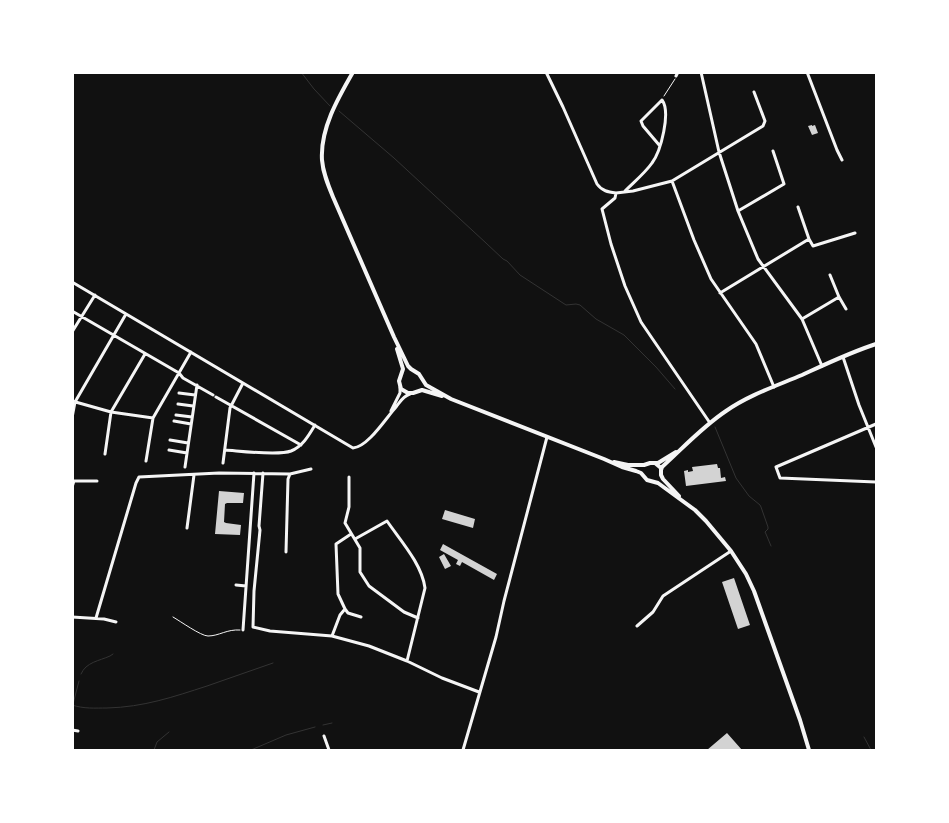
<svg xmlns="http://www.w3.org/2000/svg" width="949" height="823" viewBox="0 0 949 823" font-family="'Alegreya Sans',sans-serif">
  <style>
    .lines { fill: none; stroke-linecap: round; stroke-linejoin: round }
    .stream { stroke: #333; stroke-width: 1 }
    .building { fill: #d3d3d3 }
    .path { stroke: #f5f5f5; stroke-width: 1 }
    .minor { stroke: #f5f5f5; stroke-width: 3 }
    .tertiary { stroke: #f5f5f5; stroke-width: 4 }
  </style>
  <rect width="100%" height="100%" fill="#111"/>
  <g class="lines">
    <!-- stream -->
    <path class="stream" d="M301,72L314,89L330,106
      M339,111L394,158L486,243L503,259L507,261L520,275L566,305L576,304L580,305L596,319L624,335L656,367L675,389
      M715,427L736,478L749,496L760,505L761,507L768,527V529L765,532L766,534L771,546
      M81,674C86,662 99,661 110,656L113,654
      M73,704L79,681
      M72,705C84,709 95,708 107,708C144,707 173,697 207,686C229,678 251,671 273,663
      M323,725L332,723
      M864,737L871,750
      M154,750L157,742L169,732
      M251,750L286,735L315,727"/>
  </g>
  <!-- building -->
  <path class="building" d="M812,125V126L815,125L818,133L812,135L808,126Z
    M717,464L718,468H720L721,478L725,477L726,481L686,486L684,471L688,470V472L693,471L692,467Z
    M219,491L244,493L243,503H227L225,504L224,522L226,523L241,525L240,535L215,534Z
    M445,510L475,519L473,528L442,519Z
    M443,544L497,574L494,580L462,562L460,566L456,564L458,560L440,550Z
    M444,554L451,566L445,569L439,557Z
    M734,578L750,625L738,629L722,582Z
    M727,733L742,750H707Z"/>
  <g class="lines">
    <!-- path -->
    <path class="path" d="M664,96L675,79
      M173,617C180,621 201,636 208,636C219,636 227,629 240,630"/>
    <!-- minor -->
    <path class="minor" d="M546,72L563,107L597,184C602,191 608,192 616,193L615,198L602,209L611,244L625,286L641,322L710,423
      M701,72L719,152L738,211L758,259L802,319L822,366
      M807,72L837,150L842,160
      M676,76L678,72
      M672,181L694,240L711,279L756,344L774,387
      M625,191C634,182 645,173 652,163C661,151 671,112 662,100L641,121L643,126L660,146
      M616,193L633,191L672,181L763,126L765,121L754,92
      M738,211L784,184L773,151
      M809,239L813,246L855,233
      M830,275L839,297L846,309
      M72,282L353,448C368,447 386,418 396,407C400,402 403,396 410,394
      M720,293L809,239L798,207
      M72,311L179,373L183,378L213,395
      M802,319L839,297
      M72,332L95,295
      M843,357L859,405L876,447
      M179,393L195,395
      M216,397L301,445
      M72,401L111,412L153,418
      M178,404L193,406
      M391,411L400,393V387
      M176,415L192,417
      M72,418L75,402L126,314
      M174,421L191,424
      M876,424L776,467L780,478L876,482
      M170,440L188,443
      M169,450L187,453
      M225,450C240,451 278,456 291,451C303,446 309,435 315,425
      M105,454L111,412L145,354
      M146,461L153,418L191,352
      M223,463L230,408L243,383
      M185,467L197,385
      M263,473L259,526L260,530L254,591L253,627L270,631L332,636L369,646L407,661L442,678L479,692
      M349,477V507L345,523L360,548V572L369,586L404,612L418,618
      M72,487L74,481H97
      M187,528L194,475
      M355,539L387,521C400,540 422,564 425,588L407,661
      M286,552L288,479L290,474
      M236,585L246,586
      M345,609L348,613L361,617
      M72,617L104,619L116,622
      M96,618L136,483L139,477L219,473L290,474L311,469
      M637,626L653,612L663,596L731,551
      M243,630L254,473
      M332,636L340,615L345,609L338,594L336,544L351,534
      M72,730L78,731
      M324,736L329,750
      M463,750L496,637L504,601L547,437"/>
    <!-- tertiary -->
    <path class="tertiary" d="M353,72C338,98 320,129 322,160C323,173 328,185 333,197L394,337L408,366L411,369L419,374L426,385L451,399L604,459L622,467L636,471L641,473L647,480L658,483L695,510L706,521L731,551L746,574L754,591L800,720L809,750
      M397,349L403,369L399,381L401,389L408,393H413L422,390L442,396
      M614,462L628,465H644L650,463H658L676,452
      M655,463L661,468V475L663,479L679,496
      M661,470L662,467C683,448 702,427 726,411C749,395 776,386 802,375C826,364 851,352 876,344"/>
  </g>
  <!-- border -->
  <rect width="949" height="823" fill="none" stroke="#ffffff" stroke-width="148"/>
</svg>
